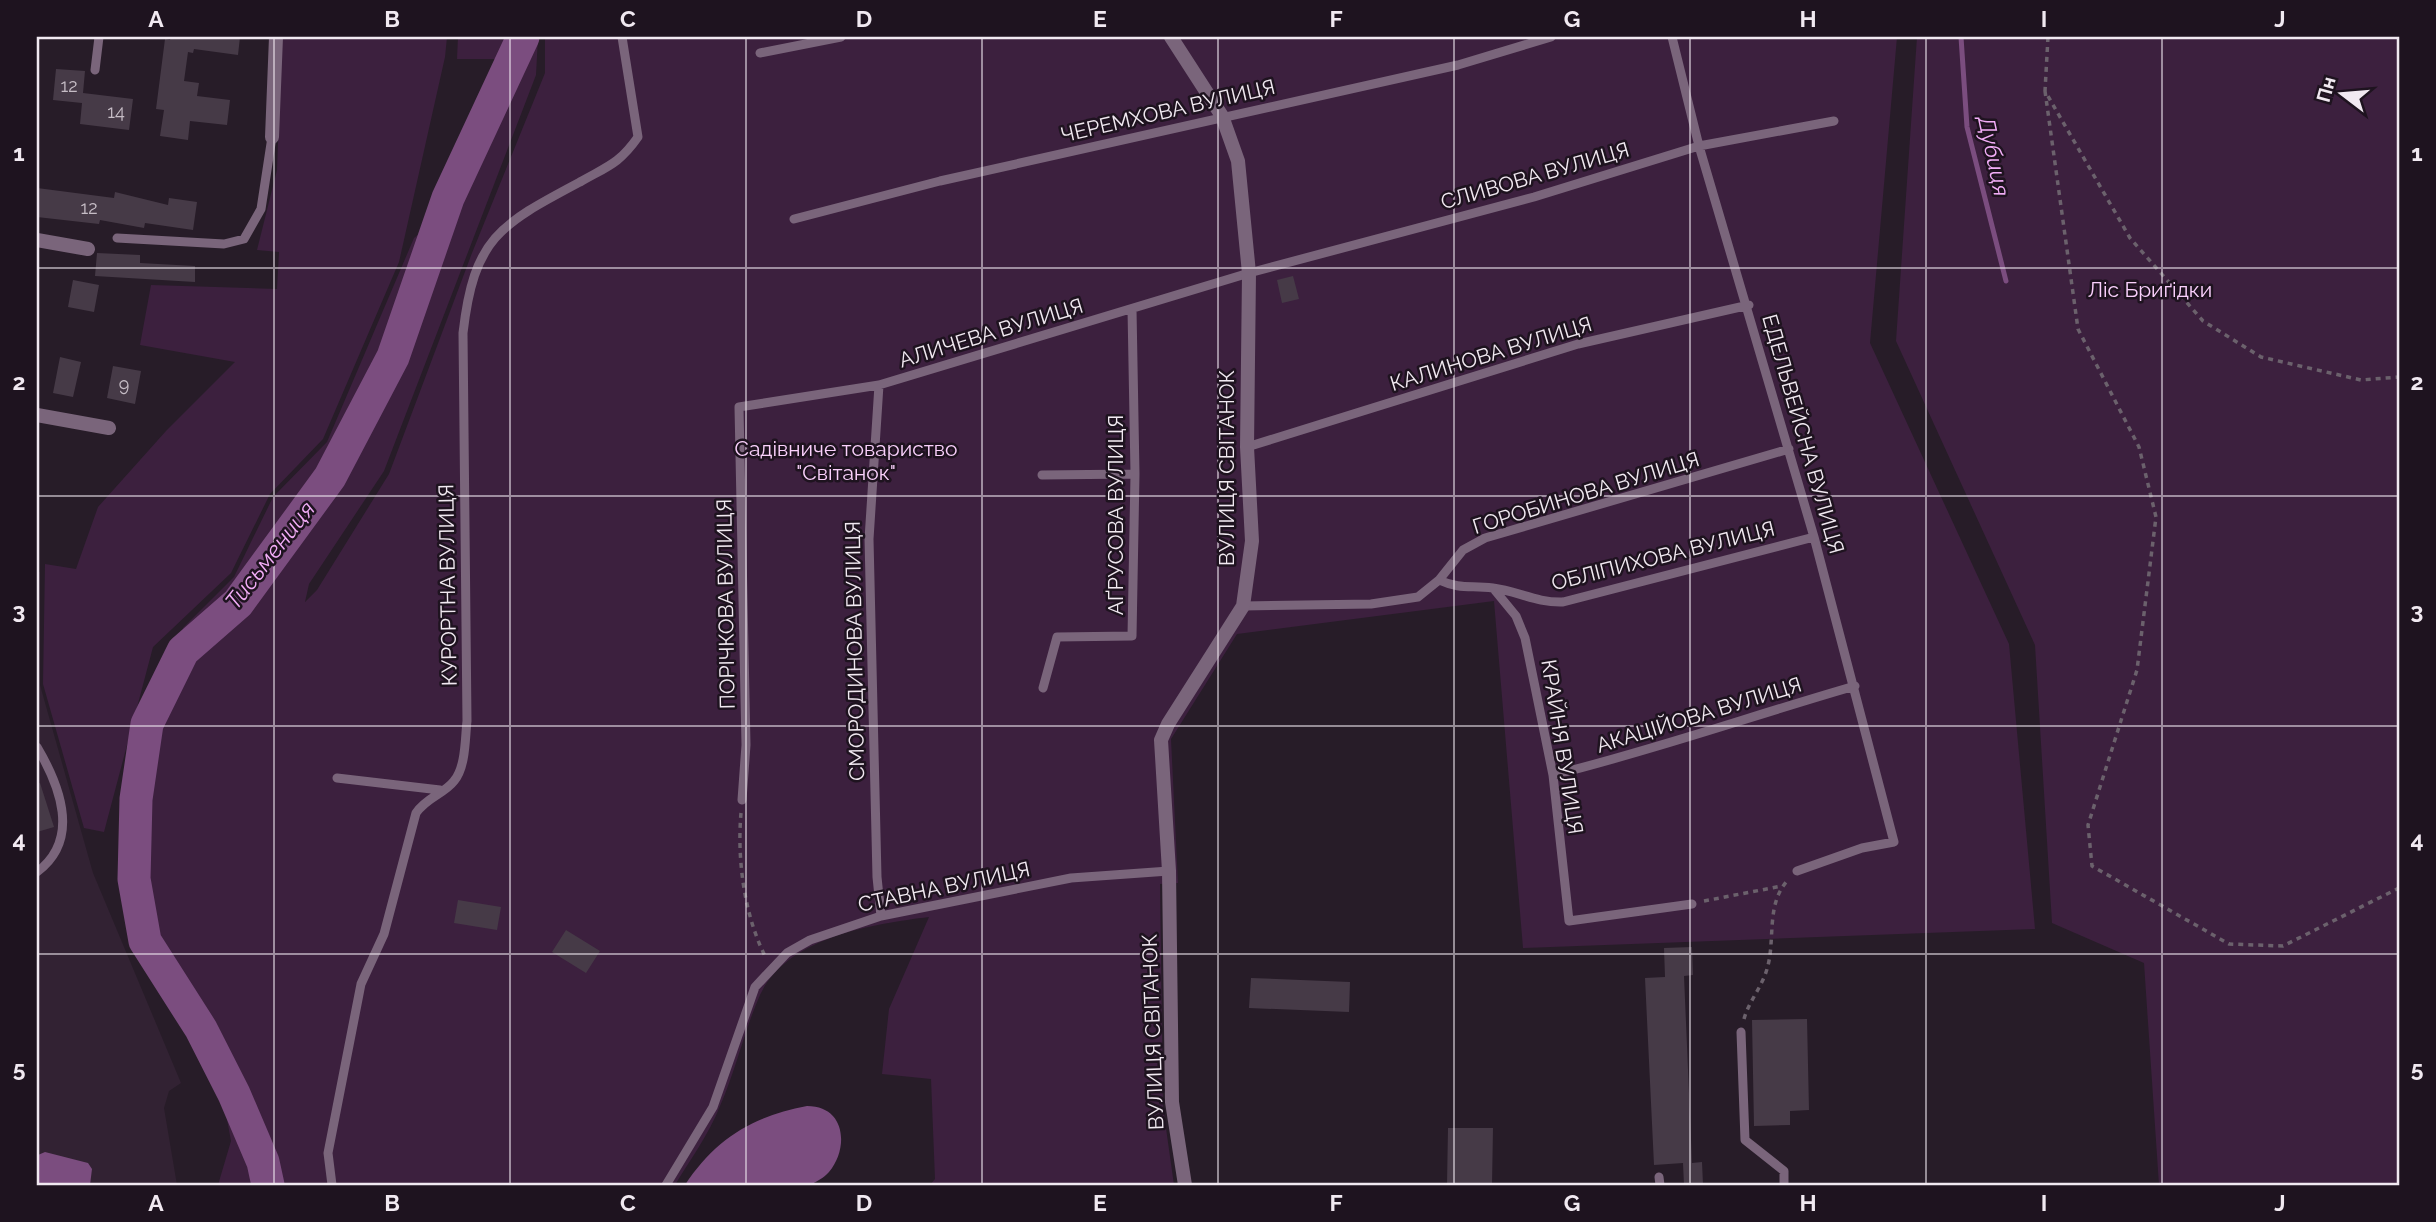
<svg xmlns="http://www.w3.org/2000/svg" width="2436" height="1222" viewBox="0 0 2436 1222" font-family="Raleway,sans-serif">
  <style>
    .built { fill: #322233 }
    .green { fill: #3c203e }
    .water { fill: #7b4d7f }
    .lines { fill: none; stroke-linecap: round; stroke-linejoin: round }
    .stream { stroke: #7b4d7f; stroke-width: 5 }
    .river { stroke: #7b4d7f; stroke-width: 33 }
    .building { fill: #463a47 }
    .path { stroke: #6b616c; stroke-width: 3.5; stroke-dasharray: 5 5; stroke-linecap: butt }
    .lane { stroke: #7a657b; stroke-width: 9 }
    .street { stroke: #7a657b; stroke-width: 14 }
    .grid { fill: none; stroke: #f1e9f1; stroke-width: 2; stroke-opacity: 0.55 }
    .labels { text-anchor: middle; stroke-width: 5; stroke-linejoin: round; paint-order: stroke }
    .number-label { font-size: 18px; fill: #c6bdc6 }
    .street-label { font-size: 21px; fill: #f1e9f1; stroke: #1e131f }
    .park-label { font-size: 21px; fill: #fad0fc; stroke: #1e131f }
    .water-label { font-size: 23px; font-style: italic; fill: #f2adf7; stroke: #1e131f }
    .neatline { fill: none; stroke: #f1e9f1; stroke-width: 2.5 }
    .grid-label { font-size: 23px; text-anchor: middle; font-weight: bold; fill: #f1e9f1 }
  </style>
  <rect width="100%" height="100%" fill="#271c28"/>
  <!-- built -->
  <path class="built" d="M37,571L40,572V685L93,873L181,1083L169,1091L164,1108L177,1185H37Z"/>
  <!-- green -->
  <path class="green" d="M282,37H447L445,57L399,262L323,439L270,494L231,573L153,647L104,832L84,828L43,684L45,564L76,569L98,507L166,431L235,362L140,345L151,285L277,289L279,252L257,250L277,170Z
    M458,37H505L503,59H457Z
    M528,37H538L536,75L384,471L309,584L305,602L317,590L389,474L472,253L545,73V37H1897L1870,343L2009,644L2035,929L1523,948L1494,601L1237,634L1171,739L1178,883L1160,884L1163,1107L1174,1185H930L935,1179L931,1079L882,1074L889,1009L929,917C873,924 787,937 760,995C744,1031 736,1070 720,1106C709,1134 690,1160 675,1185H218L231,1141L210,1027L155,937L140,877L143,799L157,727L183,628L234,577L273,497L327,442L414,238L454,206Z
    M1917,37H2399V1185H2159L2144,963L2052,923L2035,645L1896,341Z"/>
  <!-- water -->
  <path class="water" d="M807,1106C846,1106 849,1148 829,1172C824,1178 817,1181 810,1185H685C715,1139 753,1116 807,1106Z
    M45,1152L88,1163L92,1169L90,1185H37L38,1155Z"/>
  <g class="lines">
    <!-- stream -->
    <path class="stream" d="M1961,37L1967,127L2006,281"/>
    <!-- river -->
    <path class="river" d="M268,1185L263,1162L234,1094L201,1029L145,941L134,879L136,799L147,724L183,651L238,603L330,477L393,357L448,198L523,37"/>
  </g>
  <!-- building -->
  <path class="building" d="M171,37H240L238,55L194,49L193,53L188,52L184,81L199,83L197,96L230,100L227,125L190,121L188,140L160,136L164,110L156,109L165,39L170,40Z
    M56,69L85,71L83,93L133,99L129,130L80,124L82,103L53,100Z
    M37,188L114,198L115,192L168,205L169,198L197,202L193,230L145,223L144,228L100,220L99,224L37,217Z
    M97,253L140,255V263L195,266V282L95,276Z
    M1293,276L1299,299L1282,303L1277,280Z
    M73,280L99,285L94,312L68,307Z
    M60,357L81,362L73,397L53,393Z
    M113,366L141,371L135,404L107,398Z
    M40,783L54,827L37,832V784Z
    M458,900L501,907L497,930L454,923Z
    M566,930L600,951L586,973L552,952Z
    M1692,947L1693,975L1684,976L1692,1163L1702,1162L1703,1185H1684L1683,1163L1654,1165L1645,978L1665,977L1664,948Z
    M1251,978L1350,982L1349,1012L1249,1008Z
    M1807,1019L1809,1110L1790,1111V1125L1754,1126L1752,1020Z
    M1448,1128H1493L1492,1185H1447Z"/>
  <g class="lines">
    <!-- path -->
    <path class="path" d="M2048,37L2045,91L2130,238L2203,321L2261,357L2361,380L2399,377
      M2045,91L2078,329L2139,447L2156,517L2137,670L2088,825L2092,866L2229,944L2283,946L2399,888
      M741,813C737,859 744,914 765,956
      M1704,901L1782,886
      M1744,1019C1749,1001 1762,987 1767,969C1776,940 1765,903 1789,879"/>
    <!-- lane -->
    <path class="lane" d="M1672,37L1699,146L1814,537L1894,842L1862,848L1797,871
      M760,53L841,37
      M95,70L99,37
      M794,219L940,181L1458,65L1551,37
      M117,238L224,244L244,239L261,209L272,137
      M879,385L869,539L877,877L881,916
      M1247,447L1578,344L1749,305
      M1042,475L1135,474
      M1439,580C1461,590 1470,585 1493,588C1517,591 1537,603 1563,602L1814,537
      M1493,588L1516,616L1525,638L1553,775L1569,921L1692,904
      M1243,606L1371,604L1418,597L1439,580L1463,550L1485,538L1789,449
      M1043,688L1057,637L1132,636L1135,474L1132,309
      M37,747C60,786 81,839 37,872
      M1553,775C1655,750 1754,715 1855,686
      M337,778L440,790
      M742,800L746,745L739,407L879,385L1249,273L1534,197L1699,146L1834,121
      M1741,1032L1745,1140L1784,1171V1185
      M1659,1177L1660,1185
      M332,1185L328,1153L361,984L384,934L416,813C427,797 444,794 454,781C466,767 465,738 467,721L463,333C474,238 499,225 580,182C608,166 619,164 638,137L622,37
      M666,1185L713,1107L755,987L787,953L810,940L881,916L1071,878L1169,871"/>
    <!-- street -->
    <path class="street" d="M1171,37L1222,116L1238,161L1249,273L1247,447L1252,541L1243,606L1168,724L1161,740L1169,871L1172,1102L1185,1185
      M272,137L276,37
      M37,240L88,249
      M37,415L109,428"/>
  </g>
  <!-- grid -->
  <path class="grid" d="M274,37V1185M510,37V1185M746,37V1185M982,37V1185M1218,37V1185M1454,37V1185M1690,37V1185M1926,37V1185M2162,37V1185M37,268H2399M37,496H2399M37,726H2399M37,954H2399"/>
  <g class="labels">
    <!-- number labels -->
    <g class="number-label">
      <text x="69" y="92">12</text>
      <text x="116" y="118">14</text>
      <text x="89" y="214">12</text>
      <text x="124" y="391">9</text>
    </g>
    <!-- street labels -->
    <g class="street-label">
      <text transform="translate(1168 111) rotate(-13)" y="7">ЧЕРЕМХОВА ВУЛИЦЯ</text>
      <text transform="translate(1535 176) rotate(-16)" y="7">СЛИВОВА ВУЛИЦЯ</text>
      <text transform="translate(991 333) rotate(-17)" y="7">АЛИЧЕВА ВУЛИЦЯ</text>
      <text transform="translate(1491 354) rotate(-17)" y="7">КАЛИНОВА ВУЛИЦЯ</text>
      <text transform="translate(1803 434) rotate(74)" y="7">ЕДЕЛЬВЕЙСНА ВУЛИЦЯ</text>
      <text transform="translate(1227 468) rotate(-90)" y="7">ВУЛИЦЯ СВІТАНОК</text>
      <text transform="translate(1586 493) rotate(-17)" y="7">ГОРОБИНОВА ВУЛИЦЯ</text>
      <text transform="translate(1116 515) rotate(-90)" y="7">АҐРУСОВА ВУЛИЦЯ</text>
      <text transform="translate(1663 556) rotate(-14)" y="7">ОБЛІПИХОВА ВУЛИЦЯ</text>
      <text transform="translate(448 585) rotate(-91)" y="7">КУРОРТНА ВУЛИЦЯ</text>
      <text transform="translate(726 604) rotate(-91)" y="7">ПОРІЧКОВА ВУЛИЦЯ</text>
      <text transform="translate(855 651) rotate(-91)" y="7">СМОРОДИНОВА ВУЛИЦЯ</text>
      <text transform="translate(1699 715) rotate(-17)" y="7">АКАЦІЙОВА ВУЛИЦЯ</text>
      <text transform="translate(1562 747) rotate(81)" y="7">КРАЙНЯ ВУЛИЦЯ</text>
      <text transform="translate(944 887) rotate(-12)" y="7">СТАВНА ВУЛИЦЯ</text>
      <text transform="translate(1153 1032) rotate(-92)" y="7">ВУЛИЦЯ СВІТАНОК</text>
    </g>
    <!-- park labels -->
    <g class="park-label">
      <text x="2150" y="297">Ліс Бриґідки</text>
      <text x="846" y="456">Садівниче товариство<tspan x="846" dy="24">"Світанок"</tspan></text>
    </g>
    <!-- water labels -->
    <g class="water-label">
      <text transform="translate(1994 156) rotate(78)" y="8">Дубиця</text>
      <text transform="translate(270 555) rotate(-52)" y="8">Тисьмениця</text>
    </g>
  </g>
  <!-- border -->
  <rect width="2436" height="1222" fill="none" stroke="#1e131f" stroke-width="77"/>
  <!-- north arrow -->
  <g transform="translate(2342 94) rotate(286)" stroke="#1e131f" stroke-width="5" paint-order="stroke">
  <path d="M0-5L12 26L0 18L-12 26Z" fill="#f1e9f1"/>
  <text y="-10" font-size="19" font-weight="bold" text-anchor="middle" fill="#f1e9f1">Пн</text>
  </g>
  <rect x="38" y="38" width="2360" height="1146" class="neatline"/>
  <g class="grid-label">
    <text x="156" y="27">A</text>
    <text x="392" y="27">B</text>
    <text x="628" y="27">C</text>
    <text x="864" y="27">D</text>
    <text x="1100" y="27">E</text>
    <text x="1336" y="27">F</text>
    <text x="1572" y="27">G</text>
    <text x="1808" y="27">H</text>
    <text x="2044" y="27">I</text>
    <text x="2280" y="27">J</text>
    <text x="19" y="161">1</text>
    <text x="2417" y="161">1</text>
    <text x="19" y="390">2</text>
    <text x="2417" y="390">2</text>
    <text x="19" y="619">3</text>
    <text x="2417" y="619">3</text>
    <text x="19" y="848">4</text>
    <text x="2417" y="848">4</text>
    <text x="19" y="1077">5</text>
    <text x="2417" y="1077">5</text>
    <text x="156" y="1211">A</text>
    <text x="392" y="1211">B</text>
    <text x="628" y="1211">C</text>
    <text x="864" y="1211">D</text>
    <text x="1100" y="1211">E</text>
    <text x="1336" y="1211">F</text>
    <text x="1572" y="1211">G</text>
    <text x="1808" y="1211">H</text>
    <text x="2044" y="1211">I</text>
    <text x="2280" y="1211">J</text>
  </g>
</svg>
